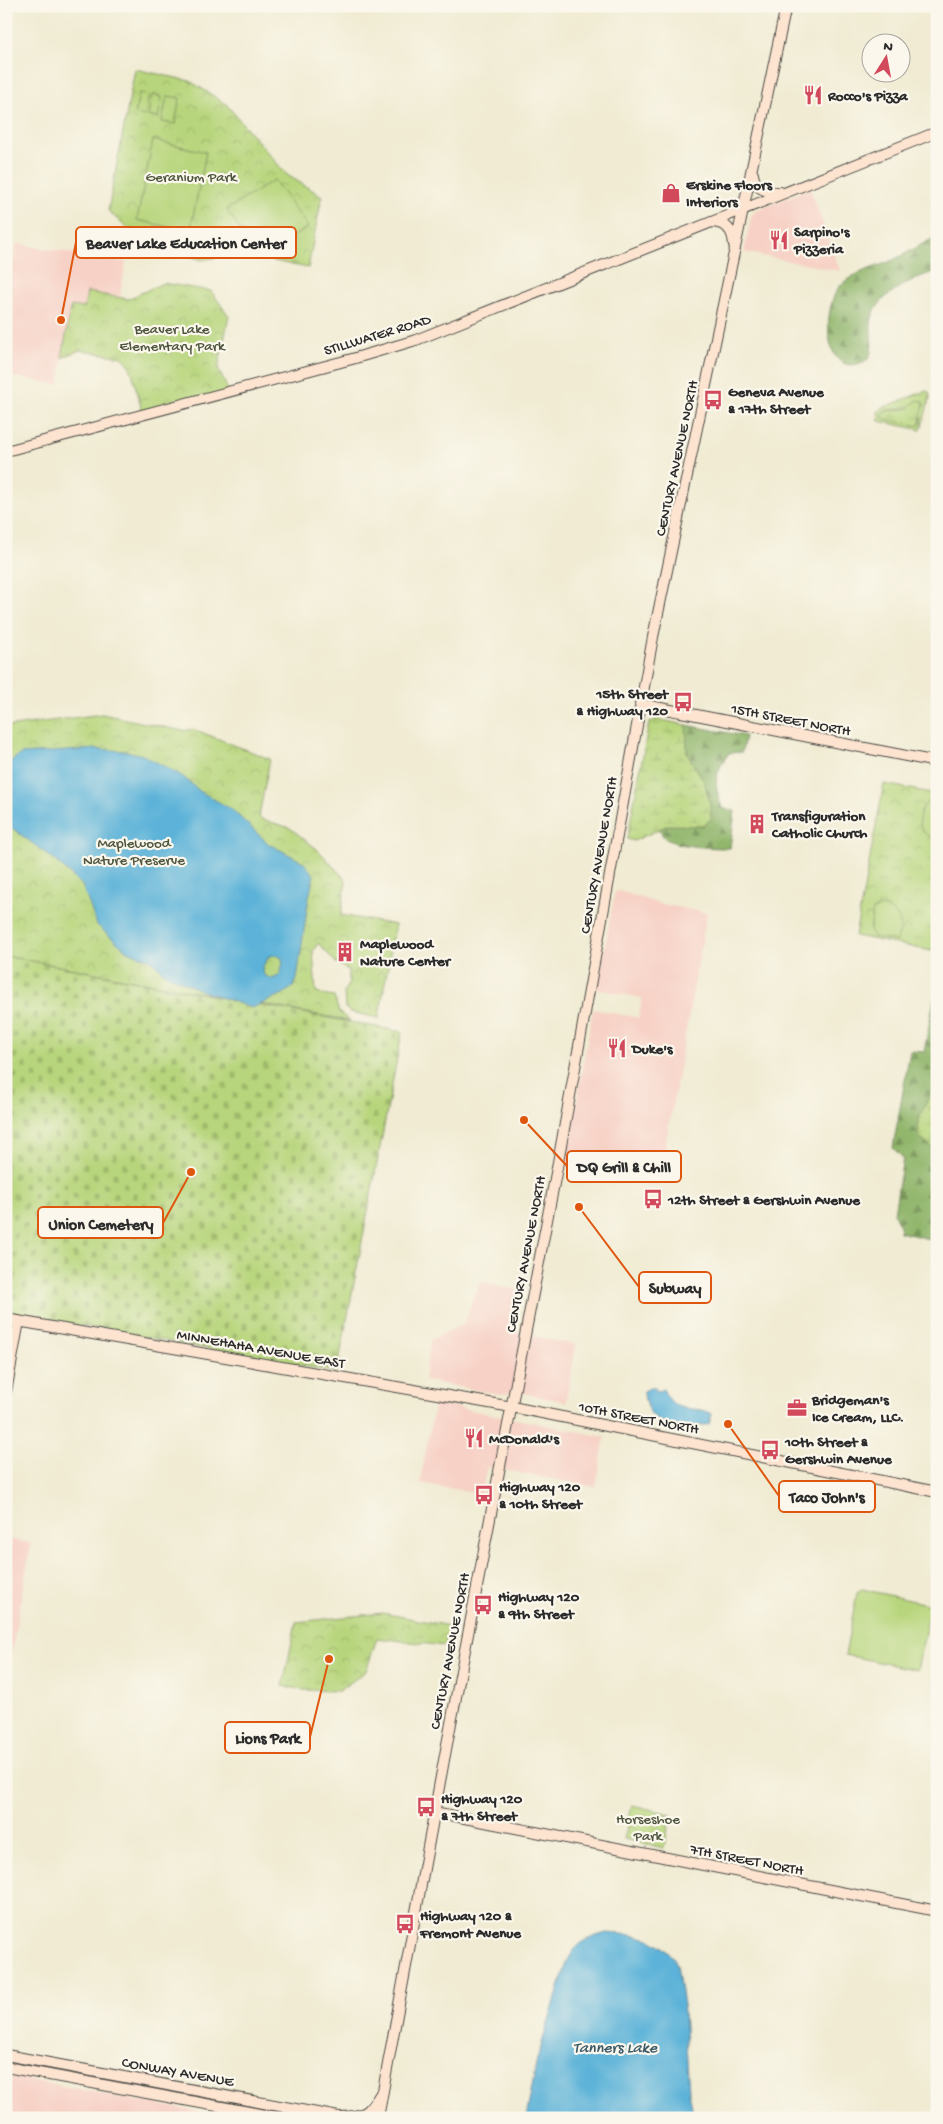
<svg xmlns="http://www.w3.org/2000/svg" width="943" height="2124" viewBox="0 0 943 2124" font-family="'Gochi Hand',sans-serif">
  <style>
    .built { fill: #f7d1c6 }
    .grass { fill: url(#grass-tufts); stroke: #718054; fill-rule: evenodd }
    .forest { fill: url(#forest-firs); stroke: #5e704c }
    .wetland { fill: url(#wetland-marsh); stroke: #718054 }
    .cemetery { fill: url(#cemetery-stones); stroke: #718054 }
    .park { fill: url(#park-crowns); stroke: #718054 }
    .pitch { fill: #b7d57c; stroke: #718054 }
    .water { fill: #5cb2d8; stroke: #446e82; fill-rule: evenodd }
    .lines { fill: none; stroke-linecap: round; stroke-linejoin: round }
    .secondary-casing { stroke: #494844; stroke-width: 12 }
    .secondary { stroke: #fde4d0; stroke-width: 10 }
    .labels { text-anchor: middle; stroke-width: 4.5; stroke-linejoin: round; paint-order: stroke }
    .poi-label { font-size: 15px; font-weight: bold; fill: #2b2b2b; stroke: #fbf7ec; text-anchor: start }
    .park-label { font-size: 15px; fill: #4e563f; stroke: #fbf7ec }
    .street-label { font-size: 15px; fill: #2b2b2b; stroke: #fbf7ec }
    .water-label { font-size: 16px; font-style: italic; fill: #3c5a68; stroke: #fbf7ec }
    .leader { fill: none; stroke: #df570e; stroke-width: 2 }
    .callout-dot { fill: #df570e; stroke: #fbf7ec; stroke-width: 2 }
    .callout { fill: #fbf7ec; stroke: #df570e; stroke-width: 2 }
    .callout-label { font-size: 16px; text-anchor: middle; font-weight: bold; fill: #2b2b2b }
  </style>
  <defs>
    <pattern id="grass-tufts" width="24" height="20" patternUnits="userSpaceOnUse" patternTransform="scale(1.25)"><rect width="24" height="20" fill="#b7d57c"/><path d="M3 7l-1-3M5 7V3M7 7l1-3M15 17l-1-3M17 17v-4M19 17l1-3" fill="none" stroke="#9eb76b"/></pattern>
    <pattern id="forest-firs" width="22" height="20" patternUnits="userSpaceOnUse" patternTransform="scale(1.25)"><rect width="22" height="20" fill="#91b66c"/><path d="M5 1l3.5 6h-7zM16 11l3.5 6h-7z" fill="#779459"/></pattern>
    <pattern id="wetland-marsh" width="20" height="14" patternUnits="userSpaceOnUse" patternTransform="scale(1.25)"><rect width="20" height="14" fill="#b7d57c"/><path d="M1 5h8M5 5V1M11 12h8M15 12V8" fill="none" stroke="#9eb76b"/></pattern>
    <pattern id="cemetery-stones" width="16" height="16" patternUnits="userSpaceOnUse" patternTransform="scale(1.25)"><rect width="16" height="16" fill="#b7d57c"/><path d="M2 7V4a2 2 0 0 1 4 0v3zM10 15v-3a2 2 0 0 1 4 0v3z" fill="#9eb76b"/></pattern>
    <pattern id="park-crowns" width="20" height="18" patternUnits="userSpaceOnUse" patternTransform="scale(1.25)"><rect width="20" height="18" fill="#b7d57c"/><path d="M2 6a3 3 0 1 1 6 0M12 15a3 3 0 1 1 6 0" fill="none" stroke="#9eb76b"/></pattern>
  </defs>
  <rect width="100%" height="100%" fill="#fbf7ec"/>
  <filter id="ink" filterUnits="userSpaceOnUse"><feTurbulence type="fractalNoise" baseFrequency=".02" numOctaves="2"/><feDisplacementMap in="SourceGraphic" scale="10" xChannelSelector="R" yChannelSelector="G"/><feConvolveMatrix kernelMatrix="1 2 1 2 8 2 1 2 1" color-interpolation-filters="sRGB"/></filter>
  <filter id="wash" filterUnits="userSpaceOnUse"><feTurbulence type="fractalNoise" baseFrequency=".0096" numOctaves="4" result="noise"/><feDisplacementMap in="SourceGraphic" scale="20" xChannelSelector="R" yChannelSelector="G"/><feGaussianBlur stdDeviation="1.12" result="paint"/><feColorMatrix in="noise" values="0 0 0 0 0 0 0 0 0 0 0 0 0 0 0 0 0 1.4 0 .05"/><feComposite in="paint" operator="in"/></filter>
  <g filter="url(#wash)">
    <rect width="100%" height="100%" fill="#f0ebd2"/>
    <!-- built -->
    <path class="built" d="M810,188L840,271L744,252L751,217L755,211Z
      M17,244L126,262L110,350L80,346L64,352L59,385L6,375V293Z
      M619,891L657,903L707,913L658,1186L565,1167L593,1009L639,1018L642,998L597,989L615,892Z
      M480,1282L518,1290L510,1331L576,1345L566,1402L523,1393L495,1394L424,1380L431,1340L464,1324Z
      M435,1403L605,1437L596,1487L487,1467L481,1494L420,1483Z
      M6,1539L31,1543L6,1684Z
      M6,2075L15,2077L230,2118H6Z"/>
    <!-- grass -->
    <path class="grass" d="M925,391L929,392L930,397L921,430L879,421L878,412L882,408ZM924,405L921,413V423L918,426L883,417L884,411Z"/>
    <!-- forest -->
    <path class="forest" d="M937,236V271C913,278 872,296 871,325C870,336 875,349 868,359C823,387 820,307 841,285C855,271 876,268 893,260C908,253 922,244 937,236Z
      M686,725L745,736L742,752L729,753C713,775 714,783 722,808L735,811L730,848C713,848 686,847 670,841C664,839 662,835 660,829L668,825L703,826L704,781L687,754Z
      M937,984V1080L918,1120L919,1137L933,1148C931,1180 937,1211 937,1243L922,1237L899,1232L900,1226L894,1214L903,1158L893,1148L910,1051L924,1052Z"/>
    <!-- wetland -->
    <path class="wetland" d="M918,400L923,401L924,404L919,426L885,419L882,417L885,411L906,409Z
      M656,719L686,725L687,754L704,781L710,804L711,819L703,826L668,825L634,841L627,839L649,723Z
      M937,1080V1212L931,1175L933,1148L919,1137L918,1120Z"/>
    <!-- cemetery -->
    <path class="cemetery" d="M6,956L402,1032L337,1372L6,1312Z"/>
    <!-- park -->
    <path class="park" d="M135,69L190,81L226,104L287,175L322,196L308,268L239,254L201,260L138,238L108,211Z
      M163,283L211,291L229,316L218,369L229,392L143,415L132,372L128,363L122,357L80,350L62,358L71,306L84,308L87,292L128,299Z
      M102,714L183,731L193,729L270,759L259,816L261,819L290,828L317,849L346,880L341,915L395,925L379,1018L350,1012L345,1008L344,991L349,983L348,970L336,963L318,943L313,951L316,993L334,997L339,1012L350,1021L6,956V727Z
      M884,784L937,794V952L855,936Z
      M383,1613L449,1626L445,1646L377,1638L366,1671L339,1691L303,1690L283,1686L296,1622Z
      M632,1805L671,1814L664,1848L624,1839Z"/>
    <!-- pitch -->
    <path class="pitch" d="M139,93L149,95L145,116L135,114Z
      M152,95L162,97L158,118L148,116Z
      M167,96L180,98L175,124L162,122Z
      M153,140L206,152L190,232L137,220Z
      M274,180L308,227L288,240L263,245L241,231L227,210Z
      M931,799L937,800V839C914,834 915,810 931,799Z
      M881,907C900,910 905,925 896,941L873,937L870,930L873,910Z
      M862,1589L931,1605L917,1670L845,1655L857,1593Z"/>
    <!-- water -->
    <path class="water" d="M96,749L126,751L143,755L182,776L201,792L231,809L269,844L303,862L314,875L308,902L297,979L293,987L283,994L252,1008L200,990L164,973L152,960L127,951L97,925L82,885L52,858L8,825L6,819V776L8,763L21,754ZM275,955L281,957L283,962L280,975L272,979L264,975L262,968L269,956Z
      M652,1387L658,1391L663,1389C677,1418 691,1403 712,1414L709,1424C690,1429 656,1428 647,1407C645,1402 644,1396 644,1391Z
      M607,1933L632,1935L650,1939L662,1946L674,1958L677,1965L684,2012L689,2092L694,2118H526L537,2059L567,1962C576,1943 587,1938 607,1933Z"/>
  </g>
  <g filter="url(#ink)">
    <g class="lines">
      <defs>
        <path id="secondary" d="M753,174C755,190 766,192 780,192
          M711,222C727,223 733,230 734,245
          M6,451L352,359L416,340L937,132
          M640,704L937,762
          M6,1319L512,1407L937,1492
          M6,1392L19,1321
          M434,1812L937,1911
          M6,2055L344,2118
          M6,2067L282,2118
          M342,2117C365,2116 369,2113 381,2093
          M378,2118L444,1760L556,1173L653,637L786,6"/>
      </defs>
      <!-- secondary casing -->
      <use href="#secondary" class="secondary-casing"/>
      <!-- secondary -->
      <use href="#secondary" class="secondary"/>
    </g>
  </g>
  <!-- icons -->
  <defs>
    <symbol id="restaurant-bare" viewBox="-9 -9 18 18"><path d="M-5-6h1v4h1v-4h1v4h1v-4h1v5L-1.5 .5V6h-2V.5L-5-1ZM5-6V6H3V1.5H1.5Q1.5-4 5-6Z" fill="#d1495b" stroke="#fbf7ec" stroke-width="2.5" paint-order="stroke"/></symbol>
    <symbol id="shop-bare" viewBox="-9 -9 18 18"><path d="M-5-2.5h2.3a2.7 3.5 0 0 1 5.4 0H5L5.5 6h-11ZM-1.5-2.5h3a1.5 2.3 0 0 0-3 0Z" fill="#d1495b" stroke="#fbf7ec" stroke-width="2.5" paint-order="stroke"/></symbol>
    <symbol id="bus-bare" viewBox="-9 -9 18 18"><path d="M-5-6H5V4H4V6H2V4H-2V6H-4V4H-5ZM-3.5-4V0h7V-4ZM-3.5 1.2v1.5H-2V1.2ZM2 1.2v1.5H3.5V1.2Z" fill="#d1495b" stroke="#fbf7ec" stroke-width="2.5" paint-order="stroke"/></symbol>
    <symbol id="building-bare" viewBox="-9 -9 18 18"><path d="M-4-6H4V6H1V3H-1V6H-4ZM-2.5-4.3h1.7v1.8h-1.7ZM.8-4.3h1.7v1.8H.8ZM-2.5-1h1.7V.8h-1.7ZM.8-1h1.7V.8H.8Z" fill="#d1495b" stroke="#fbf7ec" stroke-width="2.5" paint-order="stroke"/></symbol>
    <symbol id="office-bare" viewBox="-9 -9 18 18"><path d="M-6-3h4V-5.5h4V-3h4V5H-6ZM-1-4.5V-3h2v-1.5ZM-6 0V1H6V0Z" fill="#d1495b" stroke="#fbf7ec" stroke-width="2.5" paint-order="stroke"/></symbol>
  </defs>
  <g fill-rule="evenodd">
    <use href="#restaurant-bare" x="799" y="81" width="28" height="28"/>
    <use href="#shop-bare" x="657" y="179" width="28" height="28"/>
    <use href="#restaurant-bare" x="765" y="226" width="28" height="28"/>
    <use href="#bus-bare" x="699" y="386" width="28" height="28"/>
    <use href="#bus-bare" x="669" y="688" width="28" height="28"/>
    <use href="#building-bare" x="743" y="810" width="28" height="28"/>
    <use href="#building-bare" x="331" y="938" width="28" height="28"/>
    <use href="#restaurant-bare" x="603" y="1034" width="28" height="28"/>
    <use href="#bus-bare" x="639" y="1185" width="28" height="28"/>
    <use href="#office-bare" x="783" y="1394" width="28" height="28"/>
    <use href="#restaurant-bare" x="460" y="1424" width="28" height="28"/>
    <use href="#bus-bare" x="756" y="1436" width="28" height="28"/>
    <use href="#bus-bare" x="470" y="1481" width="28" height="28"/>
    <use href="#bus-bare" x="469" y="1591" width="28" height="28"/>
    <use href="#bus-bare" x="412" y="1793" width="28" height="28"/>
    <use href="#bus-bare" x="391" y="1910" width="28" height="28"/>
  </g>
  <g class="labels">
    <!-- poi labels -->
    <g class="poi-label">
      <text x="828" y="100">Rocco's Pizza</text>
      <text x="686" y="189">Erskine Floors<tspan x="686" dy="17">Interiors</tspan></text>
      <text x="794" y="236">Sarpino's<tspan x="794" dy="17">Pizzeria</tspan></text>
      <text x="728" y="396">Geneva Avenue<tspan x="728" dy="17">&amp; 17th Street</tspan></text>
      <text x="668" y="698" text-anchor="end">15th Street<tspan x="668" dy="17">&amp; Highway 120</tspan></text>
      <text x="772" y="820">Transfiguration<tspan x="772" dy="17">Catholic Church</tspan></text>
      <text x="360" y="948">Maplewood<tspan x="360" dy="17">Nature Center</tspan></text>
      <text x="632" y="1053">Duke's</text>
      <text x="668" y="1204">12th Street &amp; Gershwin Avenue</text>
      <text x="812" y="1404">Bridgeman's<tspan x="812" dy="17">Ice Cream, LLC.</tspan></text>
      <text x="489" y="1443">McDonald's</text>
      <text x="785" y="1446">10th Street &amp;<tspan x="785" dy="17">Gershwin Avenue</tspan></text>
      <text x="499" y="1491">Highway 120<tspan x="499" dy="17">&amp; 10th Street</tspan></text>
      <text x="498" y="1601">Highway 120<tspan x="498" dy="17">&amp; 9th Street</tspan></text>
      <text x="441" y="1803">Highway 120<tspan x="441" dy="17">&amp; 7th Street</tspan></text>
      <text x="420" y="1920">Highway 120 &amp;<tspan x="420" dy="17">Fremont Avenue</tspan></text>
    </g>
    <!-- park labels -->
    <g class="park-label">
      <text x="191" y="181">Geranium Park</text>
      <text x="172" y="333">Beaver Lake<tspan x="172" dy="17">Elementary Park</tspan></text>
      <text x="134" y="847">Maplewood<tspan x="134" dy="17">Nature Preserve</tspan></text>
      <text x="648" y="1823">Horseshoe<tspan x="648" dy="17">Park</tspan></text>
    </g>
    <!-- street labels -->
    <g class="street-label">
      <text transform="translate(377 334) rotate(-17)" y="5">STILLWATER ROAD</text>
      <text transform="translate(676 458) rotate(-78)" y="5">CENTURY AVENUE NORTH</text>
      <text transform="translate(791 719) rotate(11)" y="5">15TH STREET NORTH</text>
      <text transform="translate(598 855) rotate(-80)" y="5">CENTURY AVENUE NORTH</text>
      <text transform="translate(525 1254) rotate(-79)" y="5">CENTURY AVENUE NORTH</text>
      <text transform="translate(261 1348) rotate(10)" y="5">MINNEHAHA AVENUE EAST</text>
      <text transform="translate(639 1417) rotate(11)" y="5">10TH STREET NORTH</text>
      <text transform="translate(449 1651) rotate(-79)" y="5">CENTURY AVENUE NORTH</text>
      <text transform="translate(747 1859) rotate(11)" y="5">7TH STREET NORTH</text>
      <text transform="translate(178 2071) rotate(10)" y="5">CONWAY AVENUE</text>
    </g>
    <!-- water labels -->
    <g class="water-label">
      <text x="615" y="2052">Tanners Lake</text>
    </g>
  </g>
  <!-- callouts -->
  <path class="leader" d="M61 320L76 242M524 1120L567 1166M191 1172L163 1223M579 1207L639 1287M728 1424L779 1496M329 1659L310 1737"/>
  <g class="callout-dot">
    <circle cx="61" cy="320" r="5"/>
    <circle cx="524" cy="1120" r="5"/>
    <circle cx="191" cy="1172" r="5"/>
    <circle cx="579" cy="1207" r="5"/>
    <circle cx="728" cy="1424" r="5"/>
    <circle cx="329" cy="1659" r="5"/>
  </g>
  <g class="callout">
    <rect x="76" y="227" width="220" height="31" rx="5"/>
    <rect x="567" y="1151" width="114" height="31" rx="5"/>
    <rect x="38" y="1207" width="125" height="31" rx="5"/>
    <rect x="639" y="1272" width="72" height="31" rx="5"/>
    <rect x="779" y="1481" width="96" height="31" rx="5"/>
    <rect x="225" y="1722" width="85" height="31" rx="5"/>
  </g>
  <g class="callout-label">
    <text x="186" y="248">Beaver Lake Education Center</text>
    <text x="624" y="1172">DQ Grill &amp; Chill</text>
    <text x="101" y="1229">Union Cemetery</text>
    <text x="675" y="1293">Subway</text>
    <text x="827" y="1502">Taco John's</text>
    <text x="268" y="1743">Lions Park</text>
  </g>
  <!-- margin -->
  <rect width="943" height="2124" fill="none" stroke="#fbf7ec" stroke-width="25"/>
  <!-- north arrow -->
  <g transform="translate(886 58) rotate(11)"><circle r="24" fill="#fbf7ec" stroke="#a8a59f"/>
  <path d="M0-4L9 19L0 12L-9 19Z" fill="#d1495b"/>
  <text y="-8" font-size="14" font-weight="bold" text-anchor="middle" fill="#2b2b2b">N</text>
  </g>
</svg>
